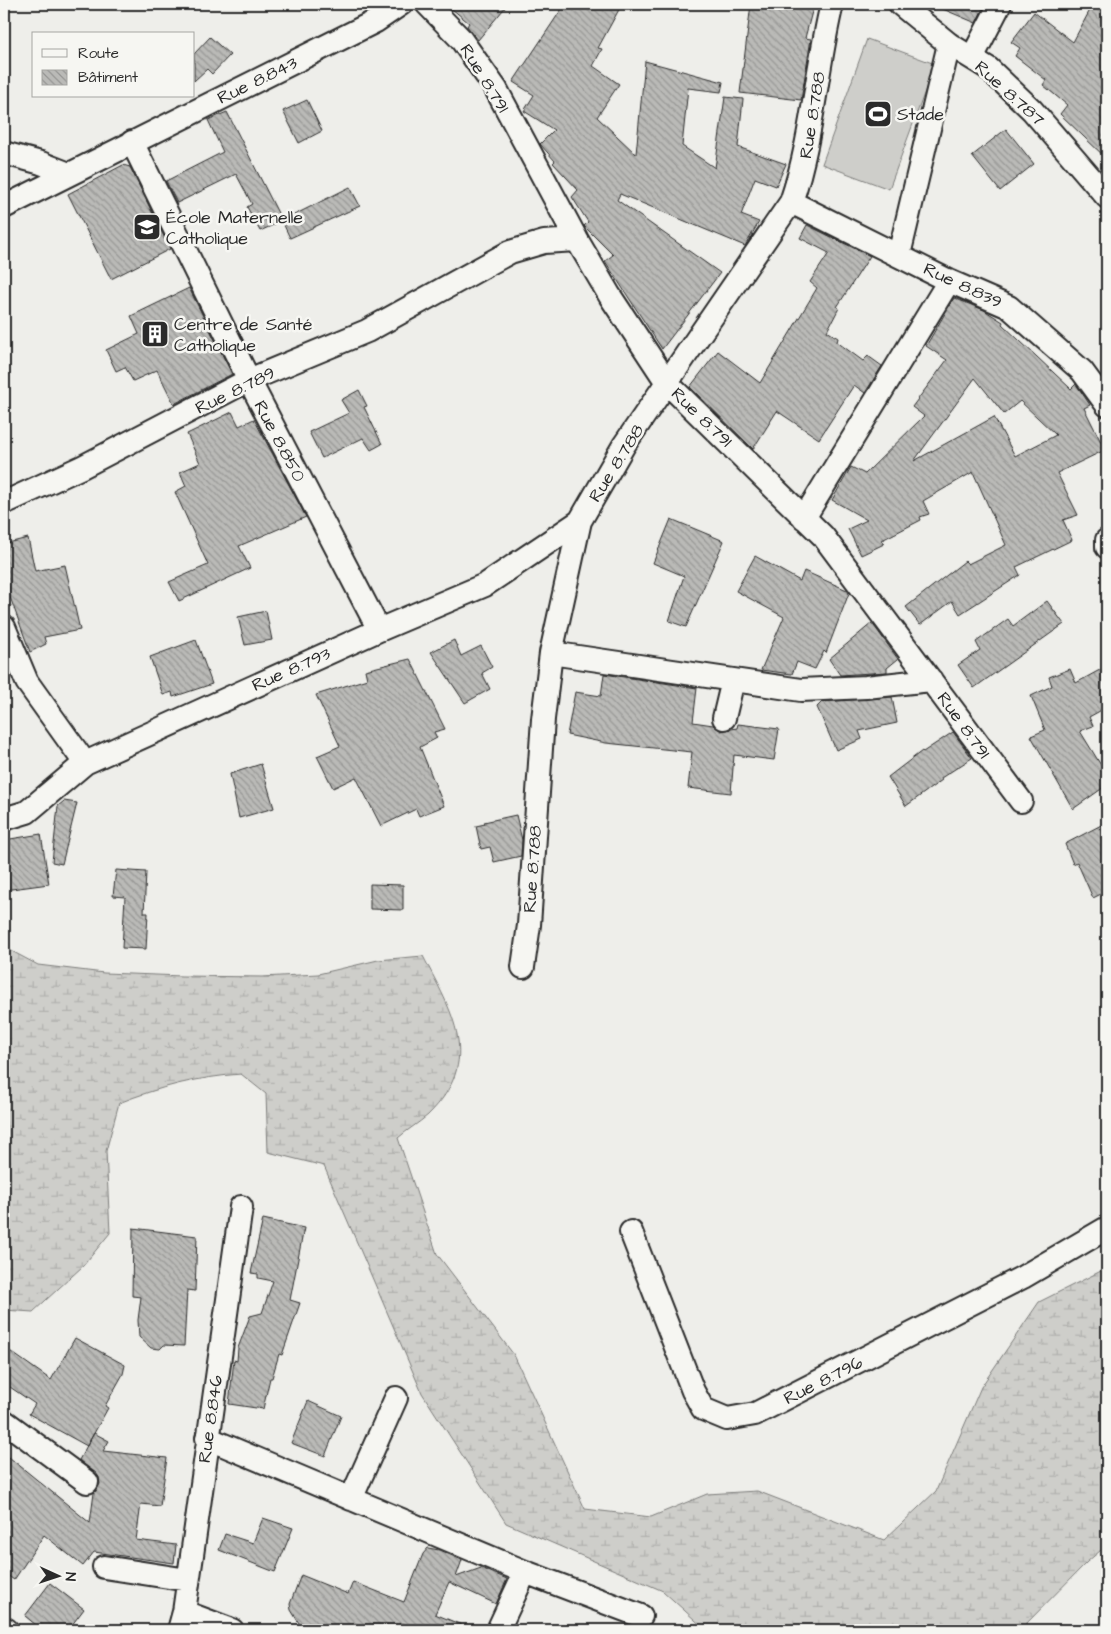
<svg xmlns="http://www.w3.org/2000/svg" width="1111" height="1634" viewBox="0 0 1111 1634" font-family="'Architects Daughter',sans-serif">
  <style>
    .wetland { fill: url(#wetland-marsh); stroke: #7c7c7a }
    .pitch { fill: #cececa; stroke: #7c7c7a }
    .building { fill: url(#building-back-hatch); stroke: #2b2b2b; fill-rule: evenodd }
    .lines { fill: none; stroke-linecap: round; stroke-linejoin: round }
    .minor-casing { stroke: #2b2b2b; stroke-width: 26 }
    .minor { stroke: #f6f6f2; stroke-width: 22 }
    .labels { text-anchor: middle; stroke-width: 5; stroke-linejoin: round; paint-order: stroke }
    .street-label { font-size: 18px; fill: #2b2b2b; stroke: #f6f6f2 }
    .poi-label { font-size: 18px; fill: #2b2b2b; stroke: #f6f6f2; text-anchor: start }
  </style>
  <defs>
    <pattern id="wetland-marsh" width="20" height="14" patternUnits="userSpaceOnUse" patternTransform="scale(1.25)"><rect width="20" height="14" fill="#cececa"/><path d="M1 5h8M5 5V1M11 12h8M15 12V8" fill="none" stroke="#b1b1ae"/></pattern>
    <pattern id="building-back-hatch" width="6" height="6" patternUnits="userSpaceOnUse" patternTransform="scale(1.25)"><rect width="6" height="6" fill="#babab7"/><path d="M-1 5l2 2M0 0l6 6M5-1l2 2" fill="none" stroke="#979795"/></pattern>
  </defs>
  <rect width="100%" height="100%" fill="#eeeeea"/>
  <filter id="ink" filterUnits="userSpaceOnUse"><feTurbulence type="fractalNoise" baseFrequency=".02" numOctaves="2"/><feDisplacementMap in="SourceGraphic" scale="10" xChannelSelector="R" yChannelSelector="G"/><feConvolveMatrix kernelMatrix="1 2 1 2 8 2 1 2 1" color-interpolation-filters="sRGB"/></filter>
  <g filter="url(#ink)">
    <!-- wetland -->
    <path class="wetland" d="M4,947L38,965L104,973L182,976L262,977L318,974L378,960L423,956C452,1013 484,1060 428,1115C419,1123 407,1130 398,1138L437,1254L514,1355L585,1509L651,1517L707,1494L757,1491L884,1540L936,1491L981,1387L1039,1302L1107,1268V1545L1087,1562L1020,1630H706L663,1591L506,1523L422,1393L324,1166L268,1152L266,1094L241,1074C198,1077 159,1087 119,1103L106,1151L110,1233L83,1266L33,1312L4,1310Z"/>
    <!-- pitch -->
    <path class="pitch" d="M867,39L935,64L889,189L822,164Z"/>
    <!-- building -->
    <path class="building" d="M446,4H508L478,40L467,26L469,23Z
      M565,4H622L598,48L602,49L593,66L619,84L597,117L636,154L645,61L723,82L721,92L688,88L682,146L715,168L725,97L743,99L738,147L786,164L776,186L755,178L741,215L759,222L745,246L620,194L617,200L720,273L662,349L605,261L613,255L584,226L588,222L572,197L578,190L553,163L555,161L540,144L554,130L524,111L534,95L513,82Z
      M751,4H814L805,38L811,39L801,100L740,93Z
      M931,4H985L976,23Z
      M1099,4H1107V159L1060,114L1067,105L1043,85L1046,80L1015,56L1020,48L1011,42L1034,12L1073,42L1090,10Z
      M210,37L230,55L212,74L207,69L194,81V54Z
      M307,100L322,131L299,143L283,111Z
      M227,112L282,221L260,231L247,207L252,204L236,174L177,203L166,181L223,152L208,120Z
      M1006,129L1034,164L1000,191L972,156Z
      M123,165L130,167L170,249L111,279L68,194Z
      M350,187L360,206L290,238L282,221Z
      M807,225L870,256L837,307L839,308L827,331L838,338L837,342L863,361L868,356L882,366L865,393L854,385L819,439L777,411L753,449L690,387L718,351L760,383L817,288L810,282L829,253L800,238Z
      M189,288L232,374L174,404L157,370L133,381L125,367L116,371L106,350L139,334L131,316Z
      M954,298L984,310L1003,322L1002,324L1071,389L1076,384L1090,405L1084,408L1105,450L1057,473L1078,515L1063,520L1072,540L1016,567L1020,575L960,614L952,601L920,625L906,607L965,561L968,564L1006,545L973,472L923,501L929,514L920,517L921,520L882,540L884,544L861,555L848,529L867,520L832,500L851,467L865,474L924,416L912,407L947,360L926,346ZM975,378L1004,414L1020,401L1056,435L1015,456L994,417L914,461Z
      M359,390L367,406L364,407L382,444L371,450L363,438L322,458L309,432L349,413L341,400Z
      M232,412L239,426L254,419L306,517L239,546L250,568L179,601L169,582L208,565L175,492L186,486L180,472L200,463L187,434Z
      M671,519L724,541L686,627L669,621L684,576L653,563Z
      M28,538L35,571L65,565L80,630L44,637L46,644L30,652L10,597L4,569V544Z
      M755,556L800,581L804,571L847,590L849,593L826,653L824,651L815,669L797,662L792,674L761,670L784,617L736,591Z
      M1047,601L1064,624L974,688L958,665L980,650L976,642L1008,619L1013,626Z
      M266,611L272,640L245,645L238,617Z
      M872,623L898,659L887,668V672L840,675L829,659Z
      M196,640L212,684L173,697L172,692L163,695L150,657Z
      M454,640L461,656L481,646L492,667L482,673L490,689L465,703L431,652Z
      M410,659L445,729L434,732L437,738L420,747L444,806L419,816L416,809L381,826L356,777L333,788L317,756L340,746L316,695L367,679L365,670Z
      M1107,666V707L1089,717L1093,726L1080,731L1107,775V785L1073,809L1031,736L1045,730L1031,696L1052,686L1049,677L1070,669L1076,683Z
      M604,674L697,688L693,722L713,725L721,731L737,728L738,724L779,729L774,760L734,755L731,793L688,788L692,752L606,743L567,735L575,692L601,696Z
      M892,697L897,723L859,731L862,739L836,750L817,707L822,702Z
      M953,732L972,758L941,778L942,780L906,806L888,777L922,751L923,752Z
      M261,764L274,808L239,818L230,774Z
      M64,801L77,803L62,864L52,862L58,806Z
      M516,815L522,840L521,856L494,862L490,847L481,849L476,826L485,824L484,822Z
      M1107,822V891L1093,898L1077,862L1073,864L1065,844Z
      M41,834L49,884L4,890V840Z
      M116,870L146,872L144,913H148L146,949L122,948L125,897L113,896Z
      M370,884L403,885V910L370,909Z
      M263,1219L304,1228L290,1300L300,1303L282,1355L279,1354L272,1378H270L263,1409L229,1404L234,1360L237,1361L238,1348L250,1316L262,1313L273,1281L258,1278V1274L251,1273Z
      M133,1228L197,1236L195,1291L187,1290L184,1346L164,1345L160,1349L151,1348L139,1337L138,1320L141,1297L132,1296Z
      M75,1338L125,1365L123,1374L105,1406L108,1408L87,1446L29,1414L35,1404L4,1383V1347L51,1380Z
      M308,1401L341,1416L325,1456L291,1443Z
      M94,1433L109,1441L103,1451L167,1458L160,1506L141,1504L136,1540L176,1545L174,1563L94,1552L83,1566L44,1535L14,1580L4,1573V1453L90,1523L94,1493L100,1484L99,1477L79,1460Z
      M263,1518L293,1528L275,1572L219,1550L225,1534L253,1543Z
      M428,1548L439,1550L462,1560L456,1577L481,1568L507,1579L496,1604L449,1582L435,1614L474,1630H418L400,1623L398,1630H308L302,1628L291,1610L290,1604L301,1575L348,1594L353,1582L404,1602L423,1554Z
      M50,1583L84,1609L68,1630H42L25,1616Z"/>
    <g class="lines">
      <defs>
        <path id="minor" d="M427,4L460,38L496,89L577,240L610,296L668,384L823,536L1021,801
          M900,4L949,44L988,68L1032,110L1107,197
          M972,58L1000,4
          M132,142L249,380L379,630
          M4,153L41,163L69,174
          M791,202L949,281L1009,307L1082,371L1107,405
          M4,207L376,21L401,4
          M899,255L949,44
          M4,503L82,467L249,380L367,331L510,252L544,242L577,240
          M804,518L949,281
          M1107,540V547
          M4,627L27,682L85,763
          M551,653L801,690L866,687L931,680
          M724,718L733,680
          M4,819L27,812L85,763L379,630L485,585L580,521
          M523,967L529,925L543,719L551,653L580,521L624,445L791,202C813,138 816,70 832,4
          M631,1232L693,1391L703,1409L727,1419L755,1414L1023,1277L1107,1228
          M4,1421L87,1482
          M207,1438L525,1572L641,1616
          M351,1499L396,1398
          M104,1567L188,1580
          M184,1612L232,1630
          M4,1628L7,1630
          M179,1630L184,1612L241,1207
          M498,1630L525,1572"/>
      </defs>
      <!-- minor casing -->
      <use href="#minor" class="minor-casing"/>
      <!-- minor -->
      <use href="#minor" class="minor"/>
    </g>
  </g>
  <!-- icons -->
  <defs>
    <symbol id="stadium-square" viewBox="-11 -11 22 22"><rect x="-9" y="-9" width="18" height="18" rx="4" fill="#2b2b2b" stroke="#f6f6f2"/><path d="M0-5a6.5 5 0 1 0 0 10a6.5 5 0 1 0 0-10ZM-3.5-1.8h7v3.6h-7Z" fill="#fff"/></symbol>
    <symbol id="school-square" viewBox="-11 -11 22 22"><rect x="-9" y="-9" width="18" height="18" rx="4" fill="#2b2b2b" stroke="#f6f6f2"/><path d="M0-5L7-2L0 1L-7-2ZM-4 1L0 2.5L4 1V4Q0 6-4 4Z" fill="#fff"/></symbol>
    <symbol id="building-square" viewBox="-11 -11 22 22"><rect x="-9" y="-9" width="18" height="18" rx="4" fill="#2b2b2b" stroke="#f6f6f2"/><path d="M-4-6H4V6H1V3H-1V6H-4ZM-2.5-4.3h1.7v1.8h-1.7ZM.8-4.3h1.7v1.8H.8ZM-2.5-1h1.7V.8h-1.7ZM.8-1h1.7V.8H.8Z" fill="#fff"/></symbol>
  </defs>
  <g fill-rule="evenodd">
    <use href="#stadium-square" x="862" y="98" width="32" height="32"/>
    <use href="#school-square" x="131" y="211" width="32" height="32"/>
    <use href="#building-square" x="139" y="318" width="32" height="32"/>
  </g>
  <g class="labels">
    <!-- street labels -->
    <g class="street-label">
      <text transform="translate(485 78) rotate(58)" y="6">Rue 8.791</text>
      <text transform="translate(257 80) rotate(-26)" y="6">Rue 8.843</text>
      <text transform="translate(1010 93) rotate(42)" y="6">Rue 8.787</text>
      <text transform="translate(812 115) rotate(-81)" y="6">Rue 8.788</text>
      <text transform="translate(963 285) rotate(25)" y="6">Rue 8.839</text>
      <text transform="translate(235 390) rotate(-26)" y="6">Rue 8.789</text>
      <text transform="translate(702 417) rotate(44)" y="6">Rue 8.791</text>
      <text transform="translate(280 441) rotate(62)" y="6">Rue 8.850</text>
      <text transform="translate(616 463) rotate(-58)" y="6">Rue 8.788</text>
      <text transform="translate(291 669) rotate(-24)" y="6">Rue 8.793</text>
      <text transform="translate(964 725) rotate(54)" y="6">Rue 8.791</text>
      <text transform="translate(532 869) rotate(-86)" y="6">Rue 8.788</text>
      <text transform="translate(823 1380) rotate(-27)" y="6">Rue 8.796</text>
      <text transform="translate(210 1419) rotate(-82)" y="6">Rue 8.846</text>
    </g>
    <!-- poi labels -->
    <g class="poi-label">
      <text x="897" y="120">Stade</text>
      <text x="166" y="223">École Maternelle<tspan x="166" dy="21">Catholique</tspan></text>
      <text x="174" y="330">Centre de Santé<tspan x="174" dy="21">Catholique</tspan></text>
    </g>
  </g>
  <!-- margin -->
  <rect width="1111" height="1634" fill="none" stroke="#f6f6f2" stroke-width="20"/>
  <rect x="10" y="10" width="1091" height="1614" fill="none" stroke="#2b2b2b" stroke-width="2" filter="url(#ink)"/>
  <!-- legend -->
  <rect x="32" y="32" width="162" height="65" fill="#f6f6f2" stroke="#a5a5a2"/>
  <rect x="42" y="49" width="25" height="8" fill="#f6f6f2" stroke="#a5a5a2"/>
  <text x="78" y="58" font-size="15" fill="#2b2b2b">Route</text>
  <rect x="42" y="70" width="25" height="15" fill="url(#building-back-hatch)" stroke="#a5a5a2"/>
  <text x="78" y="82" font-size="15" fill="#2b2b2b">Bâtiment</text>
  <!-- north arrow -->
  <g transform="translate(58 1576) rotate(93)" stroke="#f6f6f2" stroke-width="4" paint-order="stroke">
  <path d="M0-4L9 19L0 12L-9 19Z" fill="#2b2b2b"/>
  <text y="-8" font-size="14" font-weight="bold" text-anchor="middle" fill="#2b2b2b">N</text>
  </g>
</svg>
